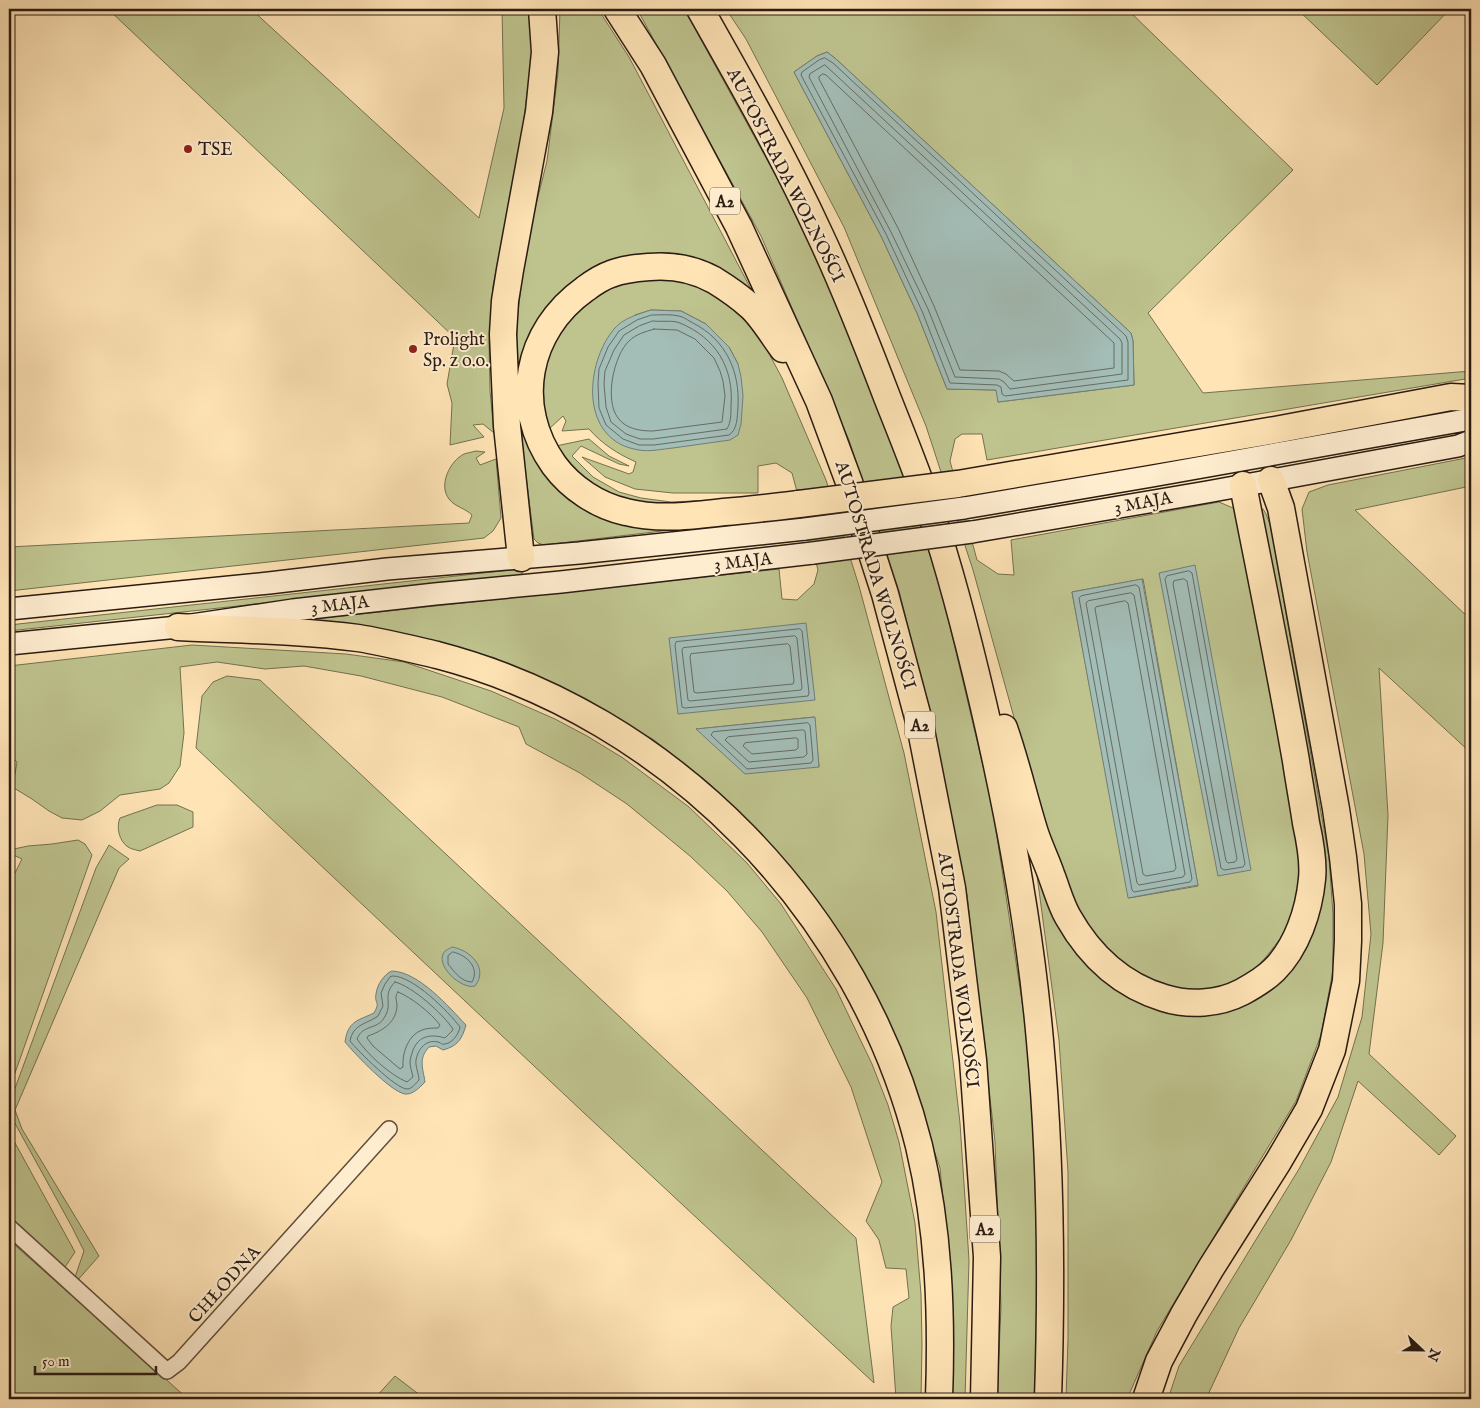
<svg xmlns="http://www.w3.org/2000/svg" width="1480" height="1408" viewBox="0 0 1480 1408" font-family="'IM FELL English',serif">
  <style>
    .green { fill: #bfc48f; stroke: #747050; fill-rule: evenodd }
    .water { fill: #a3bdb7; stroke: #737d75 }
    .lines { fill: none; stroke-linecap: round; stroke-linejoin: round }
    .shore { stroke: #666c64; stroke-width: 1 }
    .minor-casing { stroke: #5f4e3b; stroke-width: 18 }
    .secondary-casing { stroke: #2a1c12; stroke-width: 24 }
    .motorway-casing { stroke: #2a1c12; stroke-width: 29 }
    .minor { stroke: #ffedd0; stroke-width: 15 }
    .secondary { stroke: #ffedd0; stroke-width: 21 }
    .motorway { stroke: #ffe4b6; stroke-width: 26 }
    .secondary-bridge-casing { stroke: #2a1c12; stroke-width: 24; stroke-linecap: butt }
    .motorway-bridge-casing { stroke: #2a1c12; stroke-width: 29; stroke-linecap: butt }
    .secondary-bridge { stroke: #ffedd0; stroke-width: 21 }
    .motorway-bridge { stroke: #ffe4b6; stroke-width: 26 }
    .poi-dot { fill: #8f2418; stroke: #ffedd0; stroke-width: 2 }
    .labels { text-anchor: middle; stroke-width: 4; stroke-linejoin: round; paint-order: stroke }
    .shield { fill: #ffedd0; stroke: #6a5b4b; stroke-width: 1 }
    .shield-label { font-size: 16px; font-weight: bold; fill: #2a1c12 }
    .poi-label { font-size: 18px; fill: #2a1c12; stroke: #ffedd0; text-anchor: start }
    .street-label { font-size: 18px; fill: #2a1c12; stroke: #ffedd0 }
  </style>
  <rect width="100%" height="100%" fill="#ffe4b6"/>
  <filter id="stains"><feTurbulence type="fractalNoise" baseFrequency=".004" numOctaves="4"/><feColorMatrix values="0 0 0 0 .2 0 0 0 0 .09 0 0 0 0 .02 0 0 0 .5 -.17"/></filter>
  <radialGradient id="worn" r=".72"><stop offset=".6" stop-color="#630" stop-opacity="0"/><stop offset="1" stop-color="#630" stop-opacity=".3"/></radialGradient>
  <!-- green -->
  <path class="green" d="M108,9H251L479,218L504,108L502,9H531L532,55L520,150L493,286L489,342L490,391L494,433L483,424L473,425L484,437L450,445L452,403L447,384L455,338Z
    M560,9H598L629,57L752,291L639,257L537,327L547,471L679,529L544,545L538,543L534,539L519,422L516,363L517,320L526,244L547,161L558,73Z
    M637,9H684L781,185L848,327L899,455L943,597L992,804L1031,1061L1039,1302L1034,1399H997L1001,1307L995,1142L967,895L937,745L899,591L849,440L761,236Z
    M726,9H1127L1293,170L1148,313L1203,393L1471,371V378L987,460L982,434H962L955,439L950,461L977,560L998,574L1014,575L1011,540L1219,502L1240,511L1300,849L1297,902L1284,934L1266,957L1250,974L1232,983L1208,990L1189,993L1150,983L1096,944L1068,896L1035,793L973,570L926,426L844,227L746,39ZM827,52L836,59L1131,333L1133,341L1134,385L998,402L997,390L947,389L917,313L881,236L794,72L817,56ZM1143,579L1198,886L1129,898L1072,592Z
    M1297,9H1450L1377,85Z
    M660,277L686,281L711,290L742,315L766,348L782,378L826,480L859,586L904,753L936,912L960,1123L969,1260L965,1399H949L952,1291L940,1168L895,1035L834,927L789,868L711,785L654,740L608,714L495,658L414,638L295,621L779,569L782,599L797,600L814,584L818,570L792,473L776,463L758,466V493H673L635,489L605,477L582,457L629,474L633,472L636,462C618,454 602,444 589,429L562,431L566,421L563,416L549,429L544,410L543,381L547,357L564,321L607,288L634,281ZM651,310L681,311L706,324L729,347L738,364L635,315ZM814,717L819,767L696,729H697Z
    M589,439L609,456L629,466L619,464L581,446L572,456L593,477L619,492L641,498L671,502L736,499L669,508L620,500L581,479L556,446Z
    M476,451L485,452L476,458L480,465L496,459L501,518L493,531L484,538L9,591V547L469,523L472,515C465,508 455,507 449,499C438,485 450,461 464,454C467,453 472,452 476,451Z
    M1471,457V486L1355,510L1471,620V753L1379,668L1388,815L1383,943L1369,1054L1456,1136L1439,1155L1358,1081L1331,1162L1291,1240L1239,1328L1206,1399H1168L1179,1366L1299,1169L1338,1097L1362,1017L1371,934L1364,854L1307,552L1302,509L1309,492L1328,485Z
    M1259,509H1263L1266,514L1271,527L1329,858L1333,914V970L1321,1035L1296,1101L1157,1331L1127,1399H1066L1068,1339V1172L1059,1040L1034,853L1080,954L1227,1007L1318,910Z
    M520,569L523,572L521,575L9,631V625Z
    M192,645L346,654L404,662L491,691L555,719L587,736L623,758L689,807L747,863L781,904L836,989L872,1064L888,1105L899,1142L915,1223L921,1294L922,1344L921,1399H896L891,1326L893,1307L909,1298L906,1269L886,1268L879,1240L866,1221L882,1182L851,1087L807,998L762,932L727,891L690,856L627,804L580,773L526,744L519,727L442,697L361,676L304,666L265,669L217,662L180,667L184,733L180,766L169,783L160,789L120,795L100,811L82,820L62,818L49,811L32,799L14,788L11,782L15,774L17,762L9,754V666Z
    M227,676L260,680L856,1238L874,1383L583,1112L196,748L202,696L213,682Z
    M157,805H177L193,812V827L140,851C136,850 131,849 128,847C119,841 116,827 120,818Z
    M78,840L85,844L92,855L9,1090V885L22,859L9,853V850L28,846L52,844Z
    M109,845L129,859L119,868L15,1110L22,1129L99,1256L76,1282L74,1280L84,1251L72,1227L12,1118L10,1102L96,868Z
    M9,1132L75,1252L63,1270L9,1218Z
    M9,1240L188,1399H9Z
    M395,1376L425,1399H374Z"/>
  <!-- water -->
  <path class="water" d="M827,52L836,59L1131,333L1133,341L1134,385L998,402L996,390L947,389L917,313L881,236L794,72L817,56Z
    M651,310L681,311L706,324L729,347L738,364L741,377L743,396L741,424L738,435L730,440C711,443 692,445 673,448C662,449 650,452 639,450C633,449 625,447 620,444C580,422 589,359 614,329C623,318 639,314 651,310Z
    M1195,565L1251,870L1218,876L1159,573Z
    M1142,579L1198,885L1128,898L1072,592Z
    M806,623L815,700L678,714L669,638Z
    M815,717L819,767L745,774L696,729Z
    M452,947C470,950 489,968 475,986C461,990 433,964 445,951C445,951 452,947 452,947Z
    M392,971C419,972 449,1007 466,1025C462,1039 458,1046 443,1050L436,1046L429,1047C418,1059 423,1068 425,1082C420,1087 413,1095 405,1094C391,1092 355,1054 345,1042C348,1021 357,1021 374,1013C381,1001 374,1004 376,994C377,985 384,974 392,971Z"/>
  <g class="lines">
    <!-- shore -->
    <path class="shore" d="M825,58L833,63L1126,336L1128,342V380L1005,396L1002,394L1001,387L997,385L950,383L922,311L886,234L801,75L802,72L819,60Z
      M825,65L1120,339L1122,343V374L1010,389L1004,382L999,379L955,377L928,309L891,232L809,77L810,74Z
      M823,74L826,75L1114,343V368L1014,381L1006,374L999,371L960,370L934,306L898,228L819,79V77Z
      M652,315C660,315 671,314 679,316C684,317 689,321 693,323C726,340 740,371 738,407C737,417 738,429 729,435L654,445H639L623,439L606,425L599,408L598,384L599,369L608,347L619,331L637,320Z
      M653,321C661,322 673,320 680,323C716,338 734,368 731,406C731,414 731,422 727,429L653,439H640L626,434L611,422L606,407L604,384L605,371L614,350L624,335L639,326Z
      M654,329L677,330L695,339L714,358L720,371L723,381L725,396L722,422L653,431C640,431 626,429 618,418C604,400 614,355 629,341C636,334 645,332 654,329Z
      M1189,571L1192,573L1245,864L1243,867L1224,870L1221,868L1165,579L1167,576Z
      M1184,579L1187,581L1237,859L1235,862L1228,863L1226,861L1173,584L1174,581Z
      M1136,585L1139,587L1192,879L1190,882L1134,892L1132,890L1079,598L1081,596Z
      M1131,593L1134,595L1185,874L1183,877L1139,885L1137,883L1086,603L1088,601Z
      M1125,601L1128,603L1176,868L1174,871L1146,876L1143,874L1095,609L1096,607Z
      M800,629L802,631L809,693L808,696L685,708L682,707L675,645L676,642Z
      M795,636L797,638L802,688L801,690L690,701L688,700L682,650L683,648Z
      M788,644L790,646L794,681L793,684L697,693L694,692L690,657L691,654Z
      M808,723L810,725L813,760L811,763L747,769L711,735L713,732Z
      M803,730L805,731L807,754L804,757L749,762L725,740L728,737Z
      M796,738L798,739V748L796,750L752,754L743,746L745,743Z
      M453,952C467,955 480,968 472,982C461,982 454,971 448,964V956Z
      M393,976C413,976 448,1011 460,1027C459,1033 453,1043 445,1044C441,1045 442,1043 438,1042C426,1039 418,1049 416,1060C415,1066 419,1074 419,1080C416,1083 412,1089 407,1089C396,1089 357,1050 350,1041C353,1024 367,1024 378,1016L383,1006L381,993L385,984L390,977Z
      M395,982C412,986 443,1014 453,1029L452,1031L445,1038C432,1034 419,1035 413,1050C412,1054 410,1058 410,1062C410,1067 412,1072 413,1077L407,1082C390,1075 367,1054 357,1039C363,1024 377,1030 384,1018C394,1003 381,996 395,982Z
      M398,992C411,997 431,1013 440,1025L438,1028C433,1028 427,1028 422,1030C408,1035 402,1053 403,1067L400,1069L373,1046L367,1038L368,1036C382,1031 396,1023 397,1006C397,1000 394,997 398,992Z"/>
    <defs>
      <path id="minor" d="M9,1227L167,1371L179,1362L389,1129"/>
      <path id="secondary" d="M964,508L1152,476L1471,419
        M972,532L1207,492L1458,446L1471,441
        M9,609L269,583L387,569L579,553L805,529
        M9,644L178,627L293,610L435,594L561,582L813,553"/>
      <path id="motorway" d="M617,9L653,65L739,227L819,401L849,482L885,594L920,725L952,888L973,1060L987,1257L984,1399
        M700,9C742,83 784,157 820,235C845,288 866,342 887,397C902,435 918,474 931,513C952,575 968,639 983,703C1009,814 1030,927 1040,1041C1051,1161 1052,1280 1048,1399
        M783,349C774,337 762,317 751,307C740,297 727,288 714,280C694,269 671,265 649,267C636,268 623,269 611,274C602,277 593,283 585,289C526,331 512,406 554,465C571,488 598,506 626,512C658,520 691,516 724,512C749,510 774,507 799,504
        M958,484L1275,430L1451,397L1471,398
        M521,558L507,426L503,334L505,301L510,270L539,112L545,52L542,9
        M178,627C238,630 299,630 358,638C384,642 411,649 437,655C671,716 861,912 919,1146C939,1230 942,1313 939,1399
        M1004,728C1016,762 1024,798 1035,833C1040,848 1047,862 1052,877C1057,890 1061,905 1068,917C1090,956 1121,985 1164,998C1189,1006 1219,1004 1242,992C1253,986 1265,979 1274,970C1297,947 1309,911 1312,879C1314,861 1310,841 1306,823C1303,802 1299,782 1296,761C1280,669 1261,577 1243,485
        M1146,1399L1159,1361L1184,1314L1211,1268L1278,1162L1309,1109L1332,1050L1346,981L1348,941V904L1343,857L1336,809L1281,508L1271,480"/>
    </defs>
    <!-- minor casing -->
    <use href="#minor" class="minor-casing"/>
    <!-- secondary casing -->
    <use href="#secondary" class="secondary-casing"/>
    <!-- motorway casing -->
    <use href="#motorway" class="motorway-casing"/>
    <!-- minor -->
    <use href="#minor" class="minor"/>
    <!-- secondary -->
    <use href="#secondary" class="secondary"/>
    <!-- motorway -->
    <use href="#motorway" class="motorway"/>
    <defs>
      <path id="secondary-bridge" d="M805,529L964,508
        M813,553L972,532"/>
      <path id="motorway-bridge" d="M799,504L958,484"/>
    </defs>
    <!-- secondary-bridge casing -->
    <use href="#secondary-bridge" class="secondary-bridge-casing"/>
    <!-- motorway-bridge casing -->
    <use href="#motorway-bridge" class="motorway-bridge-casing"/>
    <!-- secondary-bridge -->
    <use href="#secondary-bridge" class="secondary-bridge"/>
    <!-- motorway-bridge -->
    <use href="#motorway-bridge" class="motorway-bridge"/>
  </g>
  <!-- markers -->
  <g class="poi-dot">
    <circle cx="188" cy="149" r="5"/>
    <circle cx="413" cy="349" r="5"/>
  </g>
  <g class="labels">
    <!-- shield labels -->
    <g class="shield">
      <rect x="710" y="187.5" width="30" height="27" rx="4"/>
      <rect x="905" y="711.5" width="30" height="27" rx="4"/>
      <rect x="970" y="1215.5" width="30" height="27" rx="4"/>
    </g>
    <g class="shield-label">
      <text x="725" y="207">A2</text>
      <text x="920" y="731">A2</text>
      <text x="985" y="1235">A2</text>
    </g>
    <!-- poi labels -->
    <g class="poi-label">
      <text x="198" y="155">TSE</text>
      <text x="423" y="345">Prolight<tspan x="423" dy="21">Sp. z o.o.</tspan></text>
    </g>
    <!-- street labels -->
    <g class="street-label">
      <text transform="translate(786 175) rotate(63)" y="6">AUTOSTRADA WOLNOŚCI</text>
      <text transform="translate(1143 502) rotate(-10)" y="6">3 MAJA</text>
      <text transform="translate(743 561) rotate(-6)" y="6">3 MAJA</text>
      <text transform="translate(876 575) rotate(73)" y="6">AUTOSTRADA WOLNOŚCI</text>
      <text transform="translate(340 604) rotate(-6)" y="6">3 MAJA</text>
      <text transform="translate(959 970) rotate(83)" y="6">AUTOSTRADA WOLNOŚCI</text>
      <text transform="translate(224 1284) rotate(-48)" y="6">CHŁODNA</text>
    </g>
  </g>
  <!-- margin -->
  <rect width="1480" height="1408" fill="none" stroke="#ffe4b6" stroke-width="30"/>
  <rect x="10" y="10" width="1460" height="1388" fill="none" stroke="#2a1c12" stroke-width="2.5"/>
  <rect x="15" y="15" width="1450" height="1378" fill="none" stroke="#2a1c12"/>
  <!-- north arrow -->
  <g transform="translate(1422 1350) rotate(112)" stroke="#ffedd0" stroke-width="4" paint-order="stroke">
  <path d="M0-4L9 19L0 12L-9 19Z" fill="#2a1c12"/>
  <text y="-8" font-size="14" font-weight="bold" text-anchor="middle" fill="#2a1c12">N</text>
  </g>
  <!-- scale -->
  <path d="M35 1366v8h121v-8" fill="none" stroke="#2a1c12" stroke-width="2.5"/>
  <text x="42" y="1366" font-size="15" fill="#2a1c12" stroke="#ffedd0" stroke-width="4" paint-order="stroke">50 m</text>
  <rect width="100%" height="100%" filter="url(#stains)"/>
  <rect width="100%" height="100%" fill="url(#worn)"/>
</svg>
